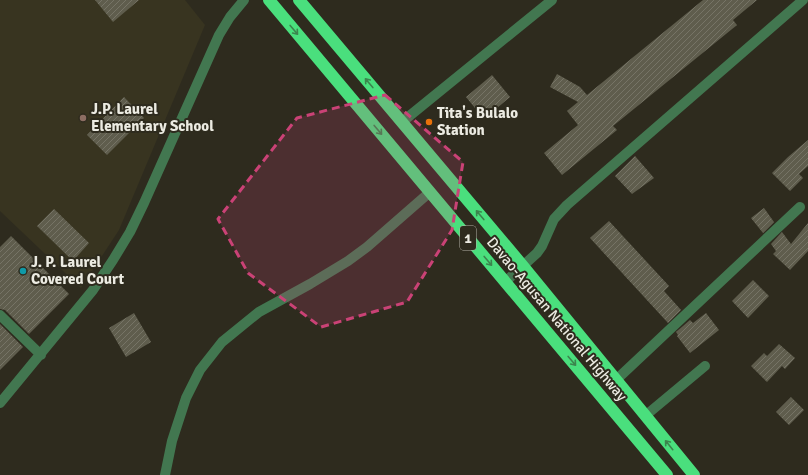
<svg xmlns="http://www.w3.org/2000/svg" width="808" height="475" viewBox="0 0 808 475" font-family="Signika,sans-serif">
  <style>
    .built { fill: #383420 }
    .building { fill: url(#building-hatch) }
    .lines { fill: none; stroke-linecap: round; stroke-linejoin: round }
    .minor { stroke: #427750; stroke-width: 10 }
    .highway { stroke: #4adf7d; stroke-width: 12 }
    .oneway { stroke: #3c854e }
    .marked { fill: #ca4276; fill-opacity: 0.2; stroke: #ca4276; stroke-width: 3; stroke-dasharray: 8 5; stroke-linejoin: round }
    .education-dot { fill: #8d6e63; stroke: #2e2b1e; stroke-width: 1.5 }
    .food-dot { fill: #e8710a; stroke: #2e2b1e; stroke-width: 1.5 }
    .culture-dot { fill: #0f9aa8; stroke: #2e2b1e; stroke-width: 1.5 }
    .labels { text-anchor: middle; stroke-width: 4; stroke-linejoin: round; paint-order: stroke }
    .shield { fill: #2e2b1e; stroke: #b3b1a7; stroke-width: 1 }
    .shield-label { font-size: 14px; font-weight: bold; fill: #ecebe2 }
    .poi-label { font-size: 15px; font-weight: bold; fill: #ecebe2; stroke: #2e2b1e; text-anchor: start }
    .street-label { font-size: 15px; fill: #ecebe2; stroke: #2e2b1e }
  </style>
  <defs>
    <pattern id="building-hatch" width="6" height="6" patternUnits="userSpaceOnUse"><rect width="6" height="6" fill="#5f5d4d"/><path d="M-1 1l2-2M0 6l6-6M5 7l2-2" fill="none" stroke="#767466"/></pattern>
  </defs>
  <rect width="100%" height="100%" fill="#2e2b1e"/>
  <!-- built -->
  <path class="built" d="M0,0H185L205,25L119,230L81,288L0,211Z"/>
  <!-- building -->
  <path class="building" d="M95,0H139L113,22Z
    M703,0H757L733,20L737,25L613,126L617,130L562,175L544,153L578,125L567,111L578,102L550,87L557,74L580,87L587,95Z
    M492,75L510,97L484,119L466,97Z
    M124,97L144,118L107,155L87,135Z
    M808,140V166L799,174L803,178L790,191L772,173L788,157Z
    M635,156L654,178L632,194L615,176Z
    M764,208L774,222L763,233L751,218Z
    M54,209L89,243L73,261L37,226Z
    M609,221L669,286L664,291L681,310L668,323L590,238Z
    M808,223V251L790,270L773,254L776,251L771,244L782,232L791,244Z
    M11,236L69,294L29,334L5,310L0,309V247Z
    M753,280L769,296L748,318L732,301Z
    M134,313L151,342L126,357L109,328Z
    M706,313L719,330L690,353L677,336L678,335L676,332L690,320L693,323Z
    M0,324L23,347L0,370Z
    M779,344L795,358L785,369L782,366L767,382L751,366L764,353L767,356Z
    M791,397L804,410L789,425L776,412Z"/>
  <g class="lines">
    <!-- minor -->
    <path class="minor" d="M402,122L552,0
      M505,282L537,253L542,246L554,219L567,205L803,0
      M0,315L41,355
      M616,380L800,207
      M0,403L93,290L113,260L130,232L144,203L219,35L230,17L244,0
      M645,416L705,366
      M165,475L172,441L186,398L200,370L222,342L259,312L310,284L348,261L367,247L430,192"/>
    <!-- highway -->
    <path class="highway" d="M269,0L667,475
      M299,0L523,266L694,475"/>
  </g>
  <!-- one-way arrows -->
  <defs><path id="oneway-shaft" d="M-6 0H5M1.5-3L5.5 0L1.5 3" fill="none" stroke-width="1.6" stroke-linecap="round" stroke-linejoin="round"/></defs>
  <g class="oneway">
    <use href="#oneway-shaft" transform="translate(294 30) rotate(50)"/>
    <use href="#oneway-shaft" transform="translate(369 83) rotate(-130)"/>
    <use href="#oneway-shaft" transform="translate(378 130) rotate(50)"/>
    <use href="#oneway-shaft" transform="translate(480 215) rotate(-130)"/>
    <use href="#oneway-shaft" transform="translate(488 261) rotate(50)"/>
    <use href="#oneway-shaft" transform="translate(572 361) rotate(50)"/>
    <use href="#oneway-shaft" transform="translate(669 445) rotate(-129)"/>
  </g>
  <!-- marked area -->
  <path class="marked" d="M385,95L463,162L452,230L407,302L321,327L248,273L218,219L297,118Z"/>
  <!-- markers -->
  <circle class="education-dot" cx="83" cy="118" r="4"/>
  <circle class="food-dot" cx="429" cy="122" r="4"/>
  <circle class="culture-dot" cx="23" cy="271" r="4"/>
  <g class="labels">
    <!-- shield labels -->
    <rect class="shield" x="460" y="226" width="16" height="24" rx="3"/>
    <g class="shield-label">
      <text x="468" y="243">1</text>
    </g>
    <!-- poi labels -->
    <g class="poi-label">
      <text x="91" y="114">J.P. Laurel<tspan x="91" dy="17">Elementary School</tspan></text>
      <text x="437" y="118">Tita's Bulalo<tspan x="437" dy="17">Station</tspan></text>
      <text x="31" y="267">J. P. Laurel<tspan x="31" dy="17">Covered Court</tspan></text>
    </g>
    <!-- street labels -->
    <g class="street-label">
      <text transform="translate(557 319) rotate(50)" y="5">Davao-Agusan National Highway</text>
    </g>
  </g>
</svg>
